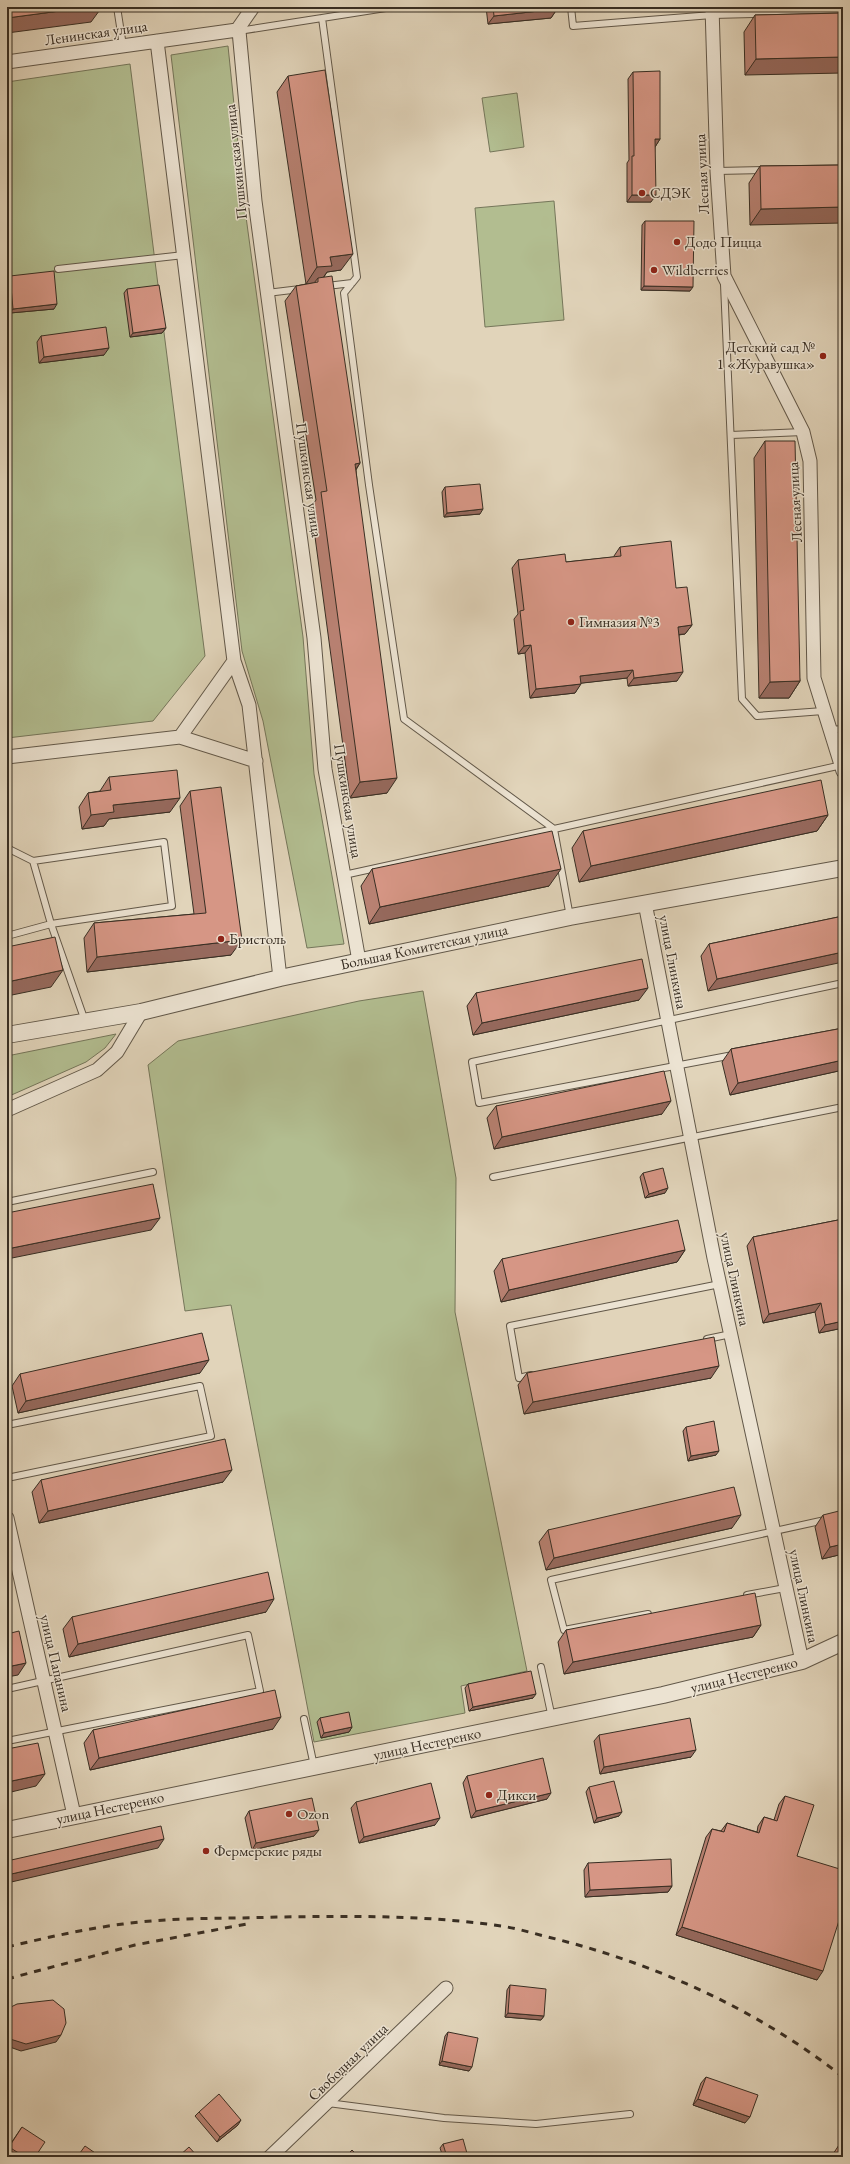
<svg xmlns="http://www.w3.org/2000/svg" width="850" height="2164" viewBox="0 0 850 2164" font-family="'EB Garamond',serif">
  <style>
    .green { fill: #b2bd90; stroke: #75765a }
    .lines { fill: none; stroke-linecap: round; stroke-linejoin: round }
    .service-casing { stroke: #625849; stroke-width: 8 }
    .minor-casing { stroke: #625849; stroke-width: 15 }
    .tertiary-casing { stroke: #625849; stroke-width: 18 }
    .service { stroke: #ece3d2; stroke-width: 6 }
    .minor { stroke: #ece3d2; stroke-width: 13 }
    .tertiary { stroke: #ece3d2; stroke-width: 16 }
    .rail { stroke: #382e23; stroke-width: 3; stroke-dasharray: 7 7; stroke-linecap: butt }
    .wall { fill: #b88172; stroke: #382e23 }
    .shaded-wall { fill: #96695d; stroke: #382e23 }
    .building { fill: #d69685; stroke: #382e23 }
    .poi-dot { fill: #8f2418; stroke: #ece3d2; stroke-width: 1.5 }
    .labels { text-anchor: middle; stroke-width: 3; stroke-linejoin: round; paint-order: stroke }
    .street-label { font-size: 15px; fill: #382e23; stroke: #ece3d2 }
    .poi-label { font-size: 15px; fill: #382e23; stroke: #ece3d2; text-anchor: start }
  </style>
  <rect width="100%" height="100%" fill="#e1d4ba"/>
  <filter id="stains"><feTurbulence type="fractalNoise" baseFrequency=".005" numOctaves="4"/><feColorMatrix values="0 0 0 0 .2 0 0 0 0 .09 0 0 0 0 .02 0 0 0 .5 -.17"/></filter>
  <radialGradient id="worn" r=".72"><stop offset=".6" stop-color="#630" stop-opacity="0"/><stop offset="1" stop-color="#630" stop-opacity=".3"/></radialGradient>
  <!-- green -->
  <path class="green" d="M228,46L244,202L303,637L314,774L344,944L307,948L263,721L242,651L171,55Z
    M130,64L205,656L153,721L7,738V82Z
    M517,93L524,147L490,152L482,98Z
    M554,201L564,320L485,327L475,208Z
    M423,991L456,1178L455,1312L527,1671L461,1686L465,1713L314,1742L231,1305L185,1311L148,1065L178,1041L359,1001Z
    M116,1034L105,1048L86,1062L7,1097V1056Z"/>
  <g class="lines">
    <defs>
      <path id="service" d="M117,7L123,46
        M571,7L573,26L712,15L843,12
        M322,18L392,7
        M239,31L322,18L357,277L344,293L369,485L404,719L554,829L842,765
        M717,171L765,170
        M58,269L184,255
        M724,284L742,699L757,716L823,711
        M327,286L352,283
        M267,293L300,289
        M731,435L803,432
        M830,730L843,729
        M7,848L33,861L164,842L172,906L51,924L7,936
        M33,861L51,924L85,1021
        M344,875L554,829L570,917
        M733,1055L479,1103L472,1062L843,983
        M493,1177L843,1107
        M7,1202L153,1172
        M707,1339L731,1334
        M531,1375L519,1378L510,1326L720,1284
        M7,1425L200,1386L211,1436L7,1478
        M747,1595L785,1588
        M648,1614L564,1630L551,1580L825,1520
        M541,1667L552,1718
        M7,1689L248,1635L260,1691L7,1741
        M304,1719L314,1766
        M328,2103L444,2118L536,2124L630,2114"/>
      <path id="minor" d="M712,7L717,171L724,276L803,432L810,461L814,678L843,771
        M237,30L239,31L255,201L314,638L325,769L359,961
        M237,30L253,7
        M157,41L234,661L249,705L280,978
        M7,62L237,30
        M180,737L234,661
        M7,757L180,737L256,761
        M645,903L714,1258L802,1661
        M7,1110L97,1070L117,1052L141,1012
        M7,1518L74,1815
        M270,2157L446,1988"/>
      <path id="tertiary" d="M7,1035L141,1012L280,978L570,917L843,868
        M7,1830L663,1695L802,1661L843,1642"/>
    </defs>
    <!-- service casing -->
    <use href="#service" class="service-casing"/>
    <!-- minor casing -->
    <use href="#minor" class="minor-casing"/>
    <!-- tertiary casing -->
    <use href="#tertiary" class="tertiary-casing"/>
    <!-- service -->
    <use href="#service" class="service"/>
    <!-- minor -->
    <use href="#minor" class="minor"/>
    <!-- tertiary -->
    <use href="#tertiary" class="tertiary"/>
    <!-- rail -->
    <path class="rail" d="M7,1947C45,1938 84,1929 123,1924C174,1917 226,1919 277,1917C352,1916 426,1915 501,1926C516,1928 532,1933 548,1937C654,1963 757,2009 843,2077
      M7,1979L135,1945L252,1923"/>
  </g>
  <!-- wall -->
  <path class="wall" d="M486,7H557V9L551,18L488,24Z
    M843,13L745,75L744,32L755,15Z
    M633,72L660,139L655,147L651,202H627V163L629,160L628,79Z
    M288,76L341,270L327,272L324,277L360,463L356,470L387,793L350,798L311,507L316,500L285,301L296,286L306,284L277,92Z
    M843,165L750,225L749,183L760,166Z
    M645,221L690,291L641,290L642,225Z
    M10,276L54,309L10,313L7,281Z
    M127,289L166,328L162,333L130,337L124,293Z
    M41,336L104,355L39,363L37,342Z
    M765,441L800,681L789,698H759L754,458Z
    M445,487L480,514L444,517L442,492Z
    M620,547L676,588L692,625L685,634L679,635L677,681L628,686L627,678L581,683L575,693L530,698L525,653L518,654L514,619L518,614L512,568L518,560L566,562L614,557V556Z
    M109,777L170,812L109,819L104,826L82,829L79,807L88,793L100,791Z
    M190,791L231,955L87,972L84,938L94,923L194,914L180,806Z
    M828,815L817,831L579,882L572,848L583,831Z
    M372,869L549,886L369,924L361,886Z
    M843,916L708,991L701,956L709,944Z
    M476,993L639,1000L473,1035L467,1006Z
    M843,1028V1070L730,1095L722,1062L731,1049Z
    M496,1106L662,1114L494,1149L487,1118Z
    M643,1173L665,1193L645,1198L640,1177Z
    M843,1219V1328L819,1333L815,1312L763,1323L747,1246L753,1237Z
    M685,1250L677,1262L501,1302L494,1271L502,1259Z
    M200,1373L18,1413L12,1386L20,1374Z
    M527,1373L711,1378L524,1414L518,1385Z
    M686,1427L716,1455L688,1461L683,1431Z
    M41,1480L223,1482L39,1523L32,1492Z
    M823,1515L843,1554L822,1559L815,1527Z
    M732,1528L546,1570L539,1542L548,1530Z
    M266,1612L69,1657L63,1629L72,1617Z
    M761,1625L753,1637L564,1674L558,1642L566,1630Z
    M468,1684L533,1698L469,1711L465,1688Z
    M320,1718L352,1727L349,1732L321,1738L317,1722Z
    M273,1729L90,1770L84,1743L93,1730Z
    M599,1735L691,1757L600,1774L594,1741Z
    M467,1776L547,1799L471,1818L463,1783Z
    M589,1787L619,1816L594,1823L586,1792Z
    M785,1796L797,1856L817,1980L676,1935L706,1837L712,1829L721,1831L727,1823L757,1832L758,1826L764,1817L774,1820L779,1804Z
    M356,1802L435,1825L359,1843L351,1808Z
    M249,1811L314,1836L252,1850L245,1818Z
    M588,1863L672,1886L668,1892L585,1897L584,1870Z
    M510,1985L544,2016L541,2020L505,2017L507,1990Z
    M448,2032L469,2071L439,2065L445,2036Z
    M706,2077L745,2123L693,2105L701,2083Z
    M199,2112L238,2125L217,2142L195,2116Z
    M22,2127L35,2157H15L7,2152V2149Z
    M443,2144L468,2157H443L440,2148Z"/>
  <!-- shaded-wall -->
  <path class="shaded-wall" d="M90,7H102L91,22L7,33V18Z
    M557,9L551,18L488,24L494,16Z
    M843,57V73L745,75L756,59Z
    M655,139H660L655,147H650Z
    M632,195H656L651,202H627Z
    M843,207V223L750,225L761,209Z
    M353,254L341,270L327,272L320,282L318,278L314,283L306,284L317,267L330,257Z
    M644,286L693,287L690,291L641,290Z
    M57,304L54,309L10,313L13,309Z
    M166,328L162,333L130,337L133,333Z
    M109,348L104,355L39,363L44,357Z
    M360,463L350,478L355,464Z
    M483,509L480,514L444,517L447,513Z
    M692,625L685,634L672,635L678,627Z
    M531,645L525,653L518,654L524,646Z
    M633,670L627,678L574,684L580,676Z
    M683,672L677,681L628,686L634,678Z
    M800,681L789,698H759L770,682Z
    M581,684L575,693L530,698L536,689Z
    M397,778L387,793L350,798L360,782Z
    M180,798L170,812L109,819L104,826L82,829L91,815L113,805Z
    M828,815L817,831L579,882L591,866Z
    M561,869L549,886L369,924L380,907Z
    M242,940L231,955L87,972L97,957Z
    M843,952V962L708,991L717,979Z
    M63,970L51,987L7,996V982Z
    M648,988L639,1000L473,1035L482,1023Z
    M843,1060V1070L730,1095L738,1083Z
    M671,1101L662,1114L494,1149L502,1137Z
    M668,1188L665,1193L645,1198L649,1194Z
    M160,1218L151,1230L7,1259V1249Z
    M685,1250L677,1262L501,1302L509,1290Z
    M821,1303L815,1312L763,1323L769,1314Z
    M843,1321V1328L819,1333L825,1325Z
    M209,1360L200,1373L18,1413L26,1401Z
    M719,1366L711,1378L524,1414L533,1402Z
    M719,1451L716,1455L688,1461L691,1456Z
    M232,1470L223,1482L39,1523L48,1511Z
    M741,1515L732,1528L546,1570L554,1558Z
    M843,1544V1554L822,1559L830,1547Z
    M274,1599L266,1612L69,1657L78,1644Z
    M761,1625L753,1637L564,1674L573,1662Z
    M26,1663L18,1675L7,1677V1667Z
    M536,1694L533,1698L469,1711L473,1707Z
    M281,1717L273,1729L90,1770L99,1758Z
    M352,1727L349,1732L321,1738L324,1733Z
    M696,1750L691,1757L600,1774L604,1767Z
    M45,1774L36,1786L7,1793V1782Z
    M551,1793L547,1799L471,1818L476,1811Z
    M622,1812L619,1816L594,1823L597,1818Z
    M440,1818L435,1825L359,1843L364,1837Z
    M319,1830L314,1836L252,1850L256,1843Z
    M164,1839L158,1848L7,1883V1875Z
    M672,1886L668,1892L585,1897L590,1890Z
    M682,1927L823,1971L817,1980L676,1935Z
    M508,2013L544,2016L541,2020L505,2017Z
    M61,2035L56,2042L21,2051L7,2046V2038Z
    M442,2061L472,2067L469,2071L439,2065Z
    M698,2099L750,2117L745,2123L693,2105Z
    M241,2120L238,2125L217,2142L220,2137Z"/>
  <!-- building -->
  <path class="building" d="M7,7H90L7,18Z
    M493,7H557V9L494,16Z
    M843,13V57L756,59L755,15Z
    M325,70L353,254L330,257L332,266L317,267L288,76Z
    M660,71V139H655L656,195H632V156H634L633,72Z
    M843,165V207L761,209L760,166Z
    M645,221H694L693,287L644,286Z
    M54,271L57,304L13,309L10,276Z
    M332,276L360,463L355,464L397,778L360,782L321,492L327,491L296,286L318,282V278Z
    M159,285L166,328L133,333L127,289Z
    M106,327L109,348L44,357L41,336Z
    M765,441H795L800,681L770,682Z
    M480,484L483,509L447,513L445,487Z
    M671,541L676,588L687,587L692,625L678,627L683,672L634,678L633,670L580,676L581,684L536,689L531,645L524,646L520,611L524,610L518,560L565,554L566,562L621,556L620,547Z
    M177,770L180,798L113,805L114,812L91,815L88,793L111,790L109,777Z
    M821,780L828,815L591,866L583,831Z
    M221,787L242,940L97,957L94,923L206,913L190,791Z
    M552,831L561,869L380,907L372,869Z
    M843,916V952L717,979L709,944Z
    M55,937L63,970L7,982V947Z
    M642,959L648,988L482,1023L476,993Z
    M843,1028V1060L738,1083L731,1049Z
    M664,1071L671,1101L502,1137L496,1106Z
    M663,1168L668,1188L649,1194L643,1173Z
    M153,1184L160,1218L7,1249V1213Z
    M843,1219V1321L825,1325L821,1303L769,1314L753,1237Z
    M678,1220L685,1250L509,1290L502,1259Z
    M202,1333L209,1360L26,1401L20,1374Z
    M714,1337L719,1366L533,1402L527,1373Z
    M714,1421L719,1451L691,1456L686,1427Z
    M225,1439L232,1470L48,1511L41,1480Z
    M734,1487L741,1515L554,1558L548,1530Z
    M843,1510V1544L830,1547L823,1515Z
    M268,1572L274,1599L78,1644L72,1617Z
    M755,1593L761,1625L573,1662L566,1630Z
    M19,1631L26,1663L7,1667V1634Z
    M531,1671L536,1694L473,1707L468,1684Z
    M275,1690L281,1717L99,1758L93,1730Z
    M349,1712L352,1727L324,1733L320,1718Z
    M690,1718L696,1750L604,1767L599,1735Z
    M38,1743L45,1774L7,1782V1749Z
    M543,1758L551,1793L476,1811L467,1776Z
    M614,1781L622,1812L597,1818L589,1787Z
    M431,1783L440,1818L364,1837L356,1802Z
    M785,1796L814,1805L797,1856L843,1870V1908L823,1971L682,1927L712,1829L724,1832L727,1823L759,1833L764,1817L777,1821Z
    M312,1798L319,1830L256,1843L249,1811Z
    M161,1826L164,1839L7,1875V1861Z
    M671,1859L672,1886L590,1890L588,1863Z
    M510,1985L546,1989L544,2016L508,2013Z
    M53,2000L64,2009L66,2023L61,2035L26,2044L7,2038V2009L17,2004Z
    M448,2032L478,2038L472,2067L442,2061Z
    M706,2077L758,2095L750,2117L698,2099Z
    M219,2094L241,2120L220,2137L199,2112Z
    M22,2127L45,2142L35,2157H25L9,2147Z
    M463,2139L468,2157H447L443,2144Z
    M843,2139V2157H831Z
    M85,2146L101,2157H77Z
    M189,2147L198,2157H178Z
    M352,2150L359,2157H345Z"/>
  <!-- markers -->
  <g class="poi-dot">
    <circle cx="642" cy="193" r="4"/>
    <circle cx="677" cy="242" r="4"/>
    <circle cx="654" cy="270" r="4"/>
    <circle cx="823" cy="356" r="4"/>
    <circle cx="571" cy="622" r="4"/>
    <circle cx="221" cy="939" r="4"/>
    <circle cx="489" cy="1795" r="4"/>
    <circle cx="289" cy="1814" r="4"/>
    <circle cx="206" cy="1851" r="4"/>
  </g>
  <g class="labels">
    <!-- street labels -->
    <g class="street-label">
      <text transform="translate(96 33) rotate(-8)" y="5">Ленинская улица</text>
      <text transform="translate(236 162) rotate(-96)" y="5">Пушкинская улица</text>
      <text transform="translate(702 174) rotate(-93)" y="5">Лесная улица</text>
      <text transform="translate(309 480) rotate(82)" y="5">Пушкинская улица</text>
      <text transform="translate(795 502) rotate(-93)" y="5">Лесная улица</text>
      <text transform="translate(348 801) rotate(81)" y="5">Пушкинская улица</text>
      <text transform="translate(424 947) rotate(-12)" y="5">Большая Комитетская улица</text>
      <text transform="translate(673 962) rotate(79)" y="5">улица Глинкина</text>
      <text transform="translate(735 1279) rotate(78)" y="5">улица Глинкина</text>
      <text transform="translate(804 1596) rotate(78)" y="5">улица Глинкина</text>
      <text transform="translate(56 1663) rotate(77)" y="5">улица Папанина</text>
      <text transform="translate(744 1675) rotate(-14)" y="5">улица Нестеренко</text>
      <text transform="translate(427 1744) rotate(-12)" y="5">улица Нестеренко</text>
      <text transform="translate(110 1808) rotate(-12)" y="5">улица Нестеренко</text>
      <text transform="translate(348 2062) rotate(-44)" y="5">Свободная улица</text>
    </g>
    <!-- poi labels -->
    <g class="poi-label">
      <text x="650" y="198">СДЭК</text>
      <text x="685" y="247">Додо Пицца</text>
      <text x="662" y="275">Wildberries</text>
      <text x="815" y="352" text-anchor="end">Детский сад №<tspan x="815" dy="17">1 «Журавушка»</tspan></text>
      <text x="579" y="627">Гимназия №3</text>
      <text x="229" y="944">Бристоль</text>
      <text x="497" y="1800">Дикси</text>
      <text x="297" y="1819">Ozon</text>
      <text x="214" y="1856">Фермерские ряды</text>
    </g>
  </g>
  <!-- margin -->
  <rect width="850" height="2164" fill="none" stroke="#e1d4ba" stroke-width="24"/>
  <rect x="8" y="8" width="834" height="2148" fill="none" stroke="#382e23" stroke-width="2"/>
  <rect x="12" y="12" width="826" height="2140" fill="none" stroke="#382e23"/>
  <rect width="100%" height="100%" filter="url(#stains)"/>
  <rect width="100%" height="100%" fill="url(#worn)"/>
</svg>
